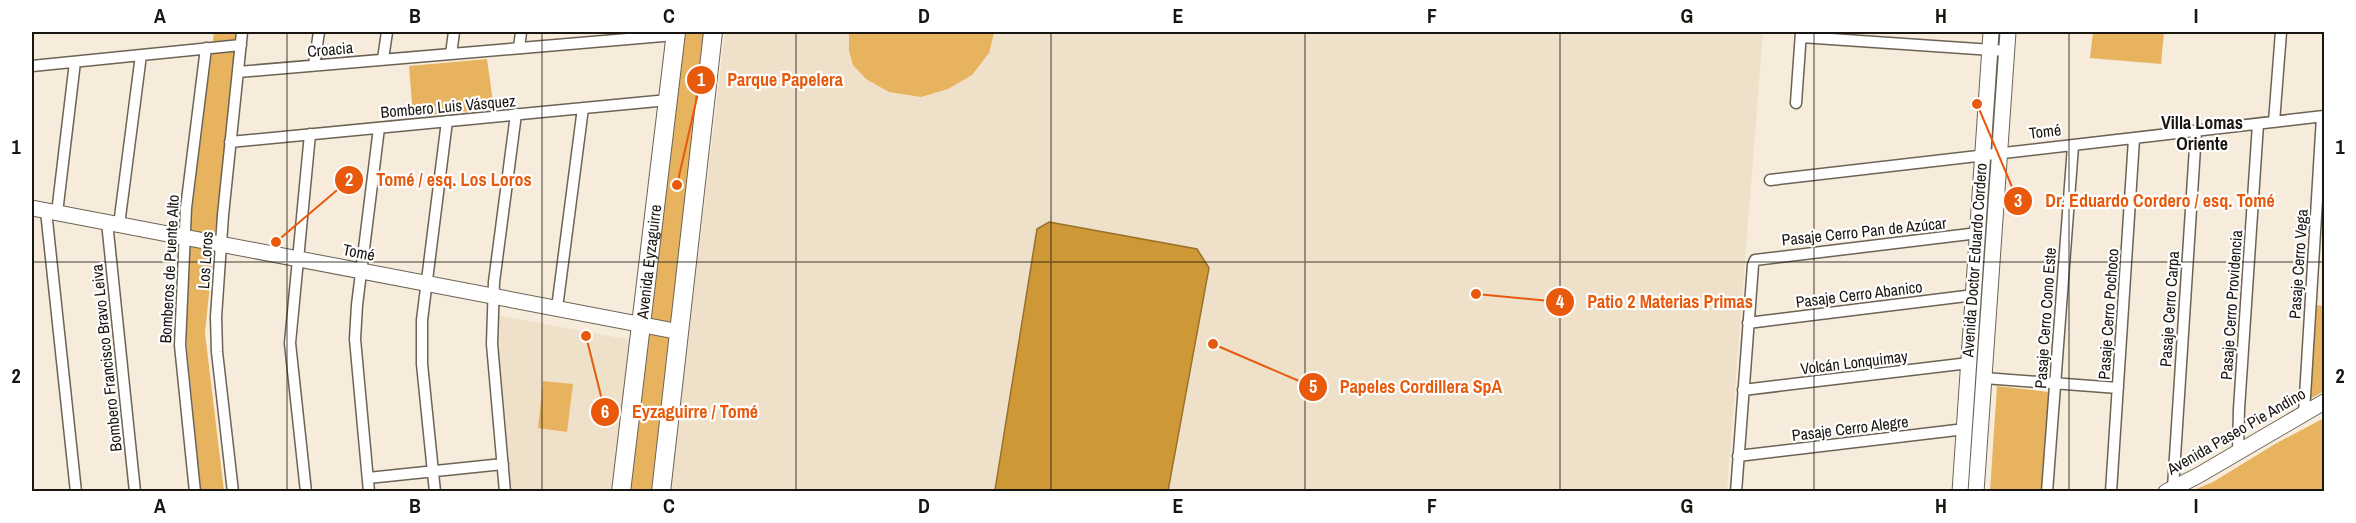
<svg xmlns="http://www.w3.org/2000/svg" width="2356" height="523" viewBox="0 0 2356 523" font-family="'Archivo Narrow',sans-serif">
  <style>
    .built { fill: #efe0c9 }
    .green { fill: #e7b35f }
    .water { fill: #cf9836; stroke: #98712b; stroke-width: 1.5 }
    .lines { fill: none; stroke-linecap: round; stroke-linejoin: round }
    .street-casing { stroke: #6c6355; stroke-width: 13 }
    .secondary-casing { stroke: #6c6355; stroke-width: 17 }
    .primary-casing { stroke: #6c6355; stroke-width: 20 }
    .street { stroke: #fff; stroke-width: 10 }
    .secondary { stroke: #fff; stroke-width: 15 }
    .primary { stroke: #fff; stroke-width: 18 }
    .grid { fill: none; stroke: #191510; stroke-width: 1.5; stroke-opacity: 0.55 }
    .labels { text-anchor: middle; stroke-width: 4.5; stroke-linejoin: round; paint-order: stroke }
    .street-label { font-size: 16px; fill: #191510; stroke: #fff }
    .neighbourhood-label { font-size: 18px; font-weight: bold; fill: #191510; stroke: #fff }
    .leader { fill: none; stroke: #e8590c; stroke-width: 2 }
    .callout-dot { fill: #e8590c; stroke: #fff; stroke-width: 2 }
    .mark-label { font-size: 18px; text-anchor: middle; font-weight: bold; fill: #fff }
    .callout-label { font-size: 18px; text-anchor: middle; font-weight: bold; fill: #e8590c; stroke: #fff; stroke-width: 4.5; stroke-linejoin: round; paint-order: stroke }
    .neatline { fill: none; stroke: #191510; stroke-width: 2 }
    .grid-label { font-size: 20px; text-anchor: middle; font-weight: bold; fill: #191510 }
  </style>
  <rect width="100%" height="100%" fill="#f7ecdc"/>
  <!-- built -->
  <path class="built" d="M725,32H1763L1727,491L670,492Z
    M496,315L631,340L611,491H510L495,359Z"/>
  <!-- green -->
  <path class="green" d="M214,32H236L205,333L224,491L201,492L185,328L187,251Z
    M680,32H707L654,491L627,492Z
    M849,32H994V33L989,53L972,75L948,89L921,97L889,92L866,79L853,65L849,51Z
    M2093,32H2164L2161,64L2090,58Z
    M487,59L494,109L413,116L409,66Z
    M2316,305L2324,306V391L2308,400Z
    M543,381L573,384L567,432L538,428Z
    M1997,386L2049,392L2041,491H1990Z
    M2324,418V491H2191L2213,482L2275,444Z"/>
  <!-- water -->
  <path class="water" d="M1049,222L1197,249L1209,268L1168,491L995,490L1037,229Z"/>
  <g class="lines">
    <defs>
      <path id="street" d="M1801,37L2007,51
        M519,48L521,32
        M451,54L454,32
        M383,59L387,32
        M314,65L319,32
        M32,66L241,45
        M238,72L675,35
        M1796,103L1801,32
        M2274,122L2281,32
        M230,142L668,100
        M1770,180L2324,116
        M46,211L76,492
        M57,213L75,62
        M107,222L135,492
        M119,225L141,55
        M557,308L583,108
        M1748,323L1974,295
        M1984,378L2118,388
        M1743,390L1969,363
        M2304,413L2322,117
        M2238,451L2239,409L2258,124
        M1738,456L1965,429
        M368,478L503,464
        M2173,488L2196,132
        M195,492L180,345L186,208L206,48
        M233,492L217,352L216,317L223,215L242,32
        M306,492L290,343L310,134
        M369,492L355,339L357,305L379,128
        M435,492L422,364V320L447,121
        M505,492L492,344L494,282L516,114
        M1736,492L1753,265L1755,260L1978,233
        M2047,492L2073,146
        M2111,492L2134,139"/>
      <path id="secondary" d="M32,208L680,332
        M1960,492L1991,32
        M1976,492L2008,32
        M2166,492L2199,475L2324,402"/>
      <g id="primary">
        <path id="s1" d="M621,492L676,32"/>
        <path d="M661,492L713,32"/>
      </g>
    </defs>
    <!-- street casing -->
    <use href="#street" class="street-casing"/>
    <!-- secondary casing -->
    <use href="#secondary" class="secondary-casing"/>
    <!-- primary casing -->
    <use href="#primary" class="primary-casing"/>
    <!-- street -->
    <use href="#street" class="street"/>
    <!-- secondary -->
    <use href="#secondary" class="secondary"/>
    <!-- primary -->
    <use href="#primary" class="primary"/>
  </g>
  <!-- grid -->
  <path class="grid" d="M287,32V492M542,32V492M796,32V492M1051,32V492M1305,32V492M1560,32V492M1814,32V492M2069,32V492M32,262H2324"/>
  <g class="labels">
    <!-- street labels -->
    <g class="street-label">
      <text transform="translate(330 49) rotate(-5)" y="6">Croacia</text>
      <text transform="translate(448 106) rotate(-5)" y="6">Bombero Luis Vásquez</text>
      <text transform="translate(2045 131) rotate(-7)" y="6">Tomé</text>
      <text transform="translate(1864 231) rotate(-6)" y="6">Pasaje Cerro Pan de Azúcar</text>
      <text transform="translate(359 252) rotate(11)" y="6">Tomé</text>
      <text transform="translate(205 260) rotate(-86)" y="6">Los Loros</text>
      <text transform="translate(1974 260) rotate(-86)" y="6">Avenida Doctor Eduardo Cordero</text>
      <text dy="6" stroke="none"><textPath href="#s1" startOffset="232">Avenida Eyzaguirre</textPath></text>
      <text transform="translate(2298 264) rotate(-86)" y="6">Pasaje Cerro Vega</text>
      <text transform="translate(169 269) rotate(-87)" y="6">Bomberos de Puente Alto</text>
      <text transform="translate(1859 294) rotate(-7)" y="6">Pasaje Cerro Abanico</text>
      <text transform="translate(2231 305) rotate(-86)" y="6">Pasaje Cerro Providencia</text>
      <text transform="translate(2169 309) rotate(-86)" y="6">Pasaje Cerro Carpa</text>
      <text transform="translate(2108 314) rotate(-86)" y="6">Pasaje Cerro Pochoco</text>
      <text transform="translate(2045 318) rotate(-86)" y="6">Pasaje Cerro Cono Este</text>
      <text transform="translate(106 358) rotate(-96)" y="6">Bombero Francisco Bravo Leiva</text>
      <text transform="translate(1854 362) rotate(-7)" y="6">Volcán Lonquimay</text>
      <text transform="translate(1850 428) rotate(-7)" y="6">Pasaje Cerro Alegre</text>
      <text transform="translate(2236 431) rotate(-30)" y="6">Avenida Paseo Pie Andino</text>
    </g>
    <!-- neighbourhood labels -->
    <g class="neighbourhood-label">
      <text x="2202" y="129">Villa Lomas<tspan x="2202" dy="21">Oriente</tspan></text>
    </g>
  </g>
  <!-- callouts -->
  <path class="leader" d="M677 185L701 80M276 242L349 180M1977 104L2018 201M1476 294L1560 302M1213 344L1313 387M586 336L605 412"/>
  <g class="callout-dot">
    <circle cx="677" cy="185" r="6"/>
    <circle cx="276" cy="242" r="6"/>
    <circle cx="1977" cy="104" r="6"/>
    <circle cx="1476" cy="294" r="6"/>
    <circle cx="1213" cy="344" r="6"/>
    <circle cx="586" cy="336" r="6"/>
    <circle cx="701" cy="80" r="15"/>
    <circle cx="349" cy="180" r="15"/>
    <circle cx="2018" cy="201" r="15"/>
    <circle cx="1560" cy="302" r="15"/>
    <circle cx="1313" cy="387" r="15"/>
    <circle cx="605" cy="412" r="15"/>
  </g>
  <g class="mark-label">
    <text x="701" y="86">1</text>
    <text x="349" y="186">2</text>
    <text x="2018" y="207">3</text>
    <text x="1560" y="308">4</text>
    <text x="1313" y="393">5</text>
    <text x="605" y="418">6</text>
  </g>
  <g class="callout-label">
    <text x="785" y="86">Parque Papelera</text>
    <text x="454" y="186">Tomé / esq. Los Loros</text>
    <text x="2160" y="207">Dr. Eduardo Cordero / esq. Tomé</text>
    <text x="1670" y="308">Patio 2 Materias Primas</text>
    <text x="1421" y="393">Papeles Cordillera SpA</text>
    <text x="695" y="418">Eyzaguirre / Tomé</text>
  </g>
  <!-- border -->
  <rect width="2356" height="523" fill="none" stroke="#ffffff" stroke-width="66"/>
  <rect x="33" y="33" width="2290" height="457" class="neatline"/>
  <g class="grid-label">
    <text x="160" y="23">A</text>
    <text x="415" y="23">B</text>
    <text x="669" y="23">C</text>
    <text x="924" y="23">D</text>
    <text x="1178" y="23">E</text>
    <text x="1432" y="23">F</text>
    <text x="1687" y="23">G</text>
    <text x="1941" y="23">H</text>
    <text x="2196" y="23">I</text>
    <text x="16" y="154">1</text>
    <text x="2340" y="154">1</text>
    <text x="16" y="383">2</text>
    <text x="2340" y="383">2</text>
    <text x="160" y="513">A</text>
    <text x="415" y="513">B</text>
    <text x="669" y="513">C</text>
    <text x="924" y="513">D</text>
    <text x="1178" y="513">E</text>
    <text x="1432" y="513">F</text>
    <text x="1687" y="513">G</text>
    <text x="1941" y="513">H</text>
    <text x="2196" y="513">I</text>
  </g>
</svg>
